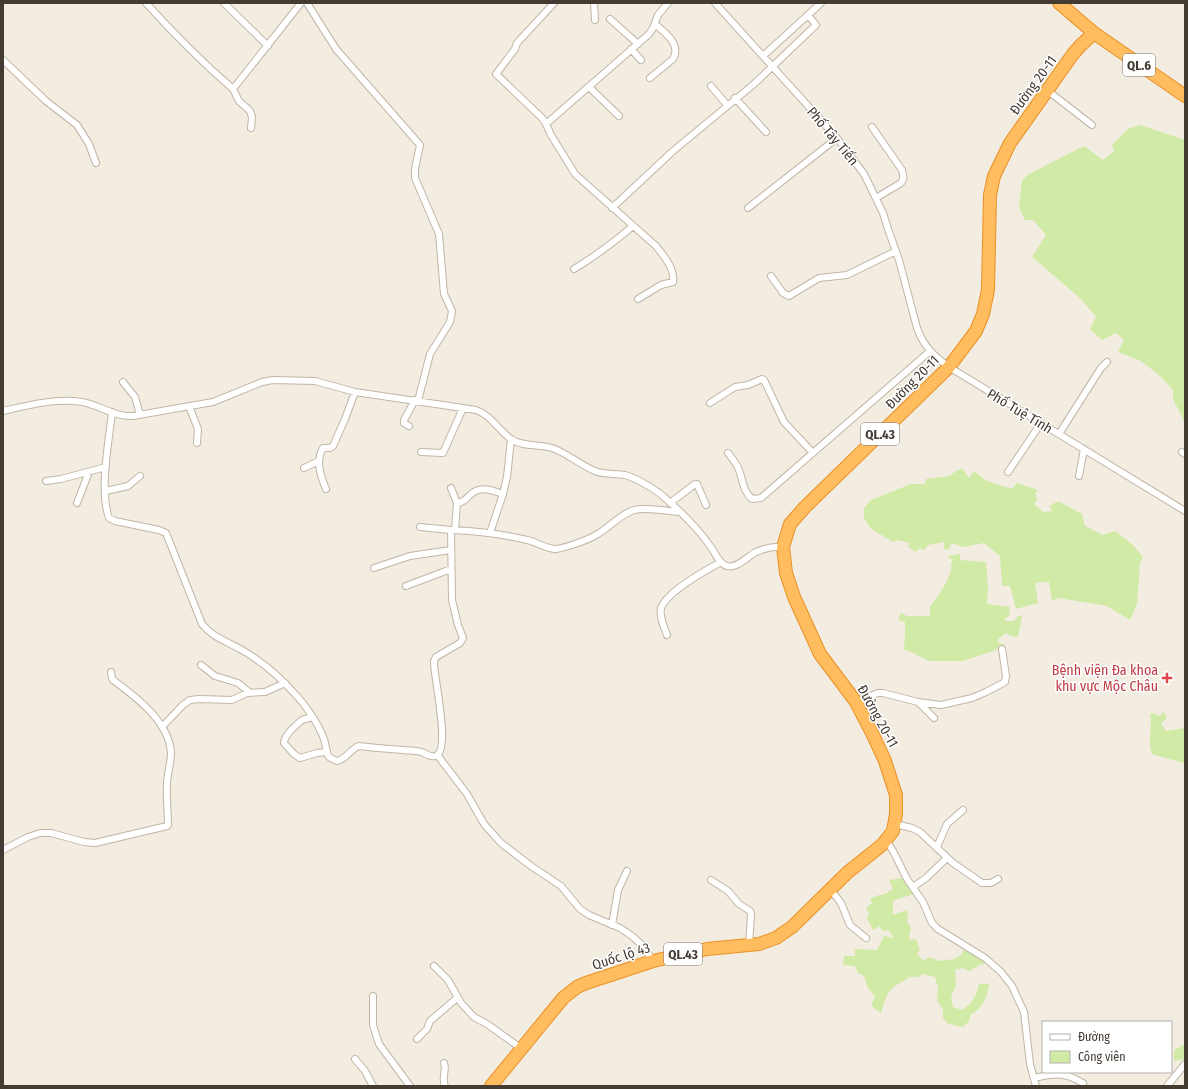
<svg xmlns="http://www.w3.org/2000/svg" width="1188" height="1089" viewBox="0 0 1188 1089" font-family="'Fira Sans Condensed',sans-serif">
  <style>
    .green { fill: #d1eba6 }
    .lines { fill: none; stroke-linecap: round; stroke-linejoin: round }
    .street-casing { stroke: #c1b6a6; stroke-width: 8 }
    .highway-casing { stroke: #ea9124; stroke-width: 14 }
    .street { stroke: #fff; stroke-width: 6 }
    .highway { stroke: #ffbd60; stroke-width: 12 }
    .health-dot { fill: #e0444e; stroke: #fff; stroke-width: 1.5 }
    .labels { text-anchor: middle; stroke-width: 3; stroke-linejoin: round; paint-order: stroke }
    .shield { fill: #fff; stroke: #7c7670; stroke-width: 1 }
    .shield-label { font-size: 13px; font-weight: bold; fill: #443b32 }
    .street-label { font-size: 14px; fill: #443b32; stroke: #fff }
    .health-label { font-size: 14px; fill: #be3a42; stroke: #fff; text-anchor: end }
  </style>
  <rect width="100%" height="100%" fill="#f2ece1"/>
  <!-- green -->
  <path class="green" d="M1140,125L1185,140V423L1173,399V390L1160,376L1141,361L1118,352L1124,340L1116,333L1102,340L1090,329L1096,317L1081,299L1032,257L1046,235L1033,220H1025L1019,207L1022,181L1027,175L1084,146L1103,160L1114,151L1112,145L1128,129Z
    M962,468L969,478L974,471L987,481L1012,489L1017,483L1038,490L1035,493L1037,500L1034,504L1043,512L1052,511L1050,506L1058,501L1082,514L1085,526L1103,535L1115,531L1133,545L1143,557L1140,563L1137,604L1130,620L1107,606L1059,598L1052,601L1049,582L1035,583L1038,603L1016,609L1010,586H1002L1000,556L984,543L963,547L952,543L948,550L944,549V542L928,545L924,550L920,548L916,552L908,547L910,543L898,540L893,542L870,528L864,518V508L871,500L911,484H925L926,479L950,476L953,473Z
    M960,554V560L986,562L988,589L987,604L1010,607L1009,616L1005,619V621H1014L1018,616H1022L1018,637L1011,636L1006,633L998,639V643L1005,644L996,650L963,661H929L907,650H904L905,633V622L898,620L901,613L907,616H930V607L938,596L947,581L952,567L950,566L953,560L947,556Z
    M1164,712L1167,718L1161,723L1166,731L1185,728V761L1183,763L1152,754C1147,741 1153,727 1150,714L1153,713L1159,716Z
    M904,878L914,894C907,897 900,897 893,901V915L906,910L908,913L907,922L911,928L909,936L910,940L916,939L920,950L917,953L923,961L929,957L939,961L954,959L961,955L964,950L972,952L975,954L976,958L983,960L984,964L979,965L970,971L963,968L955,970L956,985L951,997L953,1007L962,1010C972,1004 977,995 979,984H989C988,995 982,1010 971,1014L969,1021L963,1027L948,1024L943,1018V1010L937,1000L938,988L935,977L924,974L918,977H909C904,981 900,983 895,986C886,992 884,1003 881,1013L871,1006L875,997L868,988L864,976L858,973L855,966L843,965L844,956H855V949L877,950L884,936L894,938L888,930L882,931L880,926L873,930L867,918L869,913L866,908L872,903L870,899L879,895H883L893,889L889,880Z
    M1185,1044V1059L1174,1061V1050Z"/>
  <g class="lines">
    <defs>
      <path id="street" d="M146,3C173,33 202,62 233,89L301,3
        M224,3L268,46
        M307,3L336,49L420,145L415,169V178L439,234L444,294L452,311L450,322L430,354L418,401
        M554,3L517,43L515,49L496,74L542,118L546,124L551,135L575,174L656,246C664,256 675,269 673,282L661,285L638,299
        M594,3L595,20
        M715,3L837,138L864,174L883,213L888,229L899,260L917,328C924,347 933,355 949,367L1185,511
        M610,19L638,44
        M631,49L641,60
        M763,56L821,3
        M3,60L46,101L77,125L89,144L96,163
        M650,78L673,59C682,44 664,32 655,24
        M711,86L727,105
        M589,87L619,116
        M233,89L239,101L250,111L252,117L251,128
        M1048,91L1092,125
        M735,98L766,132
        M546,124L649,34L653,28L658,15L668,3
        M872,127L902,170C903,175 905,179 901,183L876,198
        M612,208L673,151L754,84L816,25L808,15
        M748,208L837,138
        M574,269C596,256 614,242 633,226
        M771,276L783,293L789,296L819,278L847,275L896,251
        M123,382L135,397L140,415
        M710,403L735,387L748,385L762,379L764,380L784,422L813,453
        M189,406L198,429L197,443
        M3,411C29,405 56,398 82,402C99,405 115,417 133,416L213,402L262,382L273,380L315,381L355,392L476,410C491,415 498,430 511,439C522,447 539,444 552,448C567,453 580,465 595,471C604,475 615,473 625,475C636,478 655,489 664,497C681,512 698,528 710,546C715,552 719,564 727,566C737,569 748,556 756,552C765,548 773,546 783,547
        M112,412C109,441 99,490 109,518L115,521L159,530L166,533L202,624C212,637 226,641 240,649C260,660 279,676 294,693C305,704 319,725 324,739C326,745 326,752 329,757C332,759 334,760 337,761C347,759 350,749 359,746C374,748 388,749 403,750C408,751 415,750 421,752C426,753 430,758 435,756C452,753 433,674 434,661L436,657L460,643L463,638L458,625L452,600L451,530C477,531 502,534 527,540C537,542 546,549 556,549C565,548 588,540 596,535C609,528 620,514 634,510C647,507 666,511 680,512
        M409,426L404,423V420L415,400
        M1059,434L1101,368L1107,362
        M421,452L443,453L463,408
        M1182,452L1185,454
        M728,453C732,458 737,464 739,470C743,481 743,491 752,499L761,498L929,352
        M304,468L319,461
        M1008,472L1041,423
        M1079,476L1084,449
        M46,481L61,479L106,467
        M451,488L457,503L455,530
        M326,489C321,477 315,461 323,448H330L333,446L345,419L355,392
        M106,491L128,486L140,476
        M77,503L89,472
        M457,503C464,502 466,499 470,495C480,485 491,490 503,494
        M670,503L695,484H697L706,505
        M420,527L451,530
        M490,533L503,494L507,477L511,439
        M374,568L410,556L451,550
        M406,586L451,569
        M667,635C664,627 659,616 661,608C667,592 706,570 721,562
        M201,665L215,676L238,683L249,692
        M856,702L878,693H883L918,702L941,705L972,698L986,692L1005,682L1006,676L1002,649
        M918,702L934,718
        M312,717C308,718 305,719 302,720C296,725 284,736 284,743L294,754L300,758L317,753L327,752
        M162,727L183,705L190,700L199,699L232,700L247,693L265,692L285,683
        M438,756L467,794L484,824L501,843L531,866L561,886L580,909L589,915L620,928L632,936L642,945L653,961
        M895,824L912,828L920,832L953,863L982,883H991L998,879
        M886,840L893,851L907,879L923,902L932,923L938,929L985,958L1001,972L1012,986L1024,1012L1030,1064L1036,1086
        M937,847L947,824L963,810
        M3,850L28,837L40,833H51L84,842L95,843L167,826L168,825C168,811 166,797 167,784C167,774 171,763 171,754C170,722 136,697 113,680L112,678L111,672
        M711,880L728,891L739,904L750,911L751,914L749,946
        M913,887L926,878L947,858
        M830,889L841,903L850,925L866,938
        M612,925L618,890L627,871
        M434,966L448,980L461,1003L474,1017L487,1024L522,1049
        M373,996V1025L379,1044L410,1086
        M417,1039L427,1029L430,1021L457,998
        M355,1059L365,1071L373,1086
        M444,1063C447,1070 441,1078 445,1086
        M1034,1078C1055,1073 1064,1072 1083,1083
        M1167,1086L1185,1064"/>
      <path id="highway" d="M1059,3L1094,33L1185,96
        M491,1086L563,998L577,987L586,983L653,961L707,949L759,944L776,938L792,927L848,872L882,845L893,831L896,814V795L885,761L873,735L856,702L820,654L794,597L786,573L783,547L790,524L805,507L949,367L976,331L983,314L988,290L990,195L994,176L1010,143L1073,54L1081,45L1094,33"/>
    </defs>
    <!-- street casing -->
    <use href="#street" class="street-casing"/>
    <!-- highway casing -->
    <use href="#highway" class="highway-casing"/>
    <!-- street -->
    <use href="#street" class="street"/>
    <!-- highway -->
    <use href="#highway" class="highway"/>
  </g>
  <!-- markers -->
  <path class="health-dot" d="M1165 672h4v4h4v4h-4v4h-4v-4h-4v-4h4z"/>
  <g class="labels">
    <!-- shield labels -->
    <g class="shield">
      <rect x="1123" y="54" width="32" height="22" rx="3"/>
      <rect x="861" y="423" width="38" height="22" rx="3"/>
      <rect x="664" y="943" width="38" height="22" rx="3"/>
    </g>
    <g class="shield-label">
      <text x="1139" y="70">QL.6</text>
      <text x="880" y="439">QL.43</text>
      <text x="683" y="959">QL.43</text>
    </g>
    <!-- street labels -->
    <g class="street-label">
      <text transform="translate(1033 85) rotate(-54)" y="5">Đường 20-11</text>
      <text transform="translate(833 136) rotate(50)" y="5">Phố Tây Tiến</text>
      <text transform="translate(912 382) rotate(-45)" y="5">Đường 20-11</text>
      <text transform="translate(1020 411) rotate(31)" y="5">Phố Tuệ Tĩnh</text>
      <text transform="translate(878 716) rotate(61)" y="5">Đường 20-11</text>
      <text transform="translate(621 956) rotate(-18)" y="5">Quốc lộ 43</text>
    </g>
    <!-- health labels -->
    <g class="health-label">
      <text x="1158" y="675">Bệnh viện Đa khoa<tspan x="1158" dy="16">khu vực Mộc Châu</tspan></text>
    </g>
  </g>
  <!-- border -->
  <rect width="1188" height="1089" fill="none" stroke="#443b32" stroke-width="8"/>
  <!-- legend -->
  <rect x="1042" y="1021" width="130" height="52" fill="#ffffff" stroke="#b4b1ad"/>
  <rect x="1050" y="1034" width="20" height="6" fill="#ffffff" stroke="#b4b1ad"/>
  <text x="1078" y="1041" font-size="12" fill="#443b32">Đường</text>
  <rect x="1050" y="1051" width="20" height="12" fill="#d1eba6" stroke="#b4b1ad"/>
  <text x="1078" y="1061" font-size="12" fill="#443b32">Công viên</text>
</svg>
